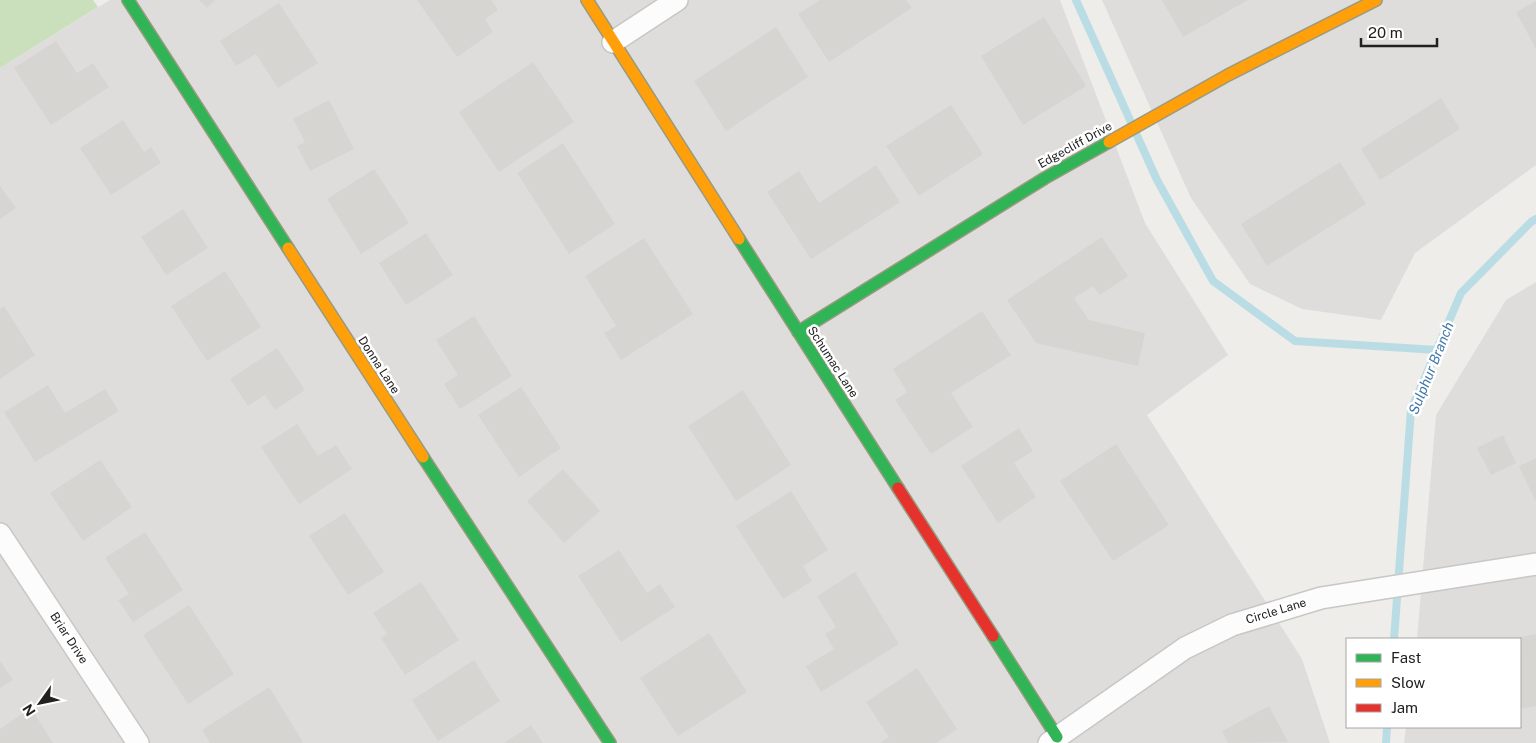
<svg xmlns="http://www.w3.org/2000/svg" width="1536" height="743" viewBox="0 0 1536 743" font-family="'Public Sans',sans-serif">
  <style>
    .residential { fill: #dedddb }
    .forest { fill: #cae0bd }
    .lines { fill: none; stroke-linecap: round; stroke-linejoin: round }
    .stream { stroke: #badde5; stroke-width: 8 }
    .building { fill: #d7d5d2 }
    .street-casing { stroke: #c8c7c6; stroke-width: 24 }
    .fast-casing { stroke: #999a80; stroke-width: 14 }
    .slow-casing { stroke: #999a80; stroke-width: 14 }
    .jam-casing { stroke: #999a80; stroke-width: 14 }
    .street { stroke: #fdfcfc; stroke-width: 21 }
    .fast { stroke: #30b455; stroke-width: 11 }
    .slow { stroke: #ff9f0a; stroke-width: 11 }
    .jam { stroke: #e5322d; stroke-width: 11 }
    .labels { text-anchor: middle; stroke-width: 5; stroke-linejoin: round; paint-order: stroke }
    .street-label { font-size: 12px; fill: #212121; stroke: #fff }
    .water-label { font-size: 14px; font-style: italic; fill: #3f77a9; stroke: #fff }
  </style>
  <rect width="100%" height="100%" fill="#efedea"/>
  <!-- residential -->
  <path class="residential" d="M110,0H1060L1145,223L1228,355L1147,415L1302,659L1330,743H0V68Z
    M1102,0H1536V165L1415,253L1381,320L1302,309L1250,284L1191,198Z
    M1536,282V743H1404L1406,727H1520V639H1417L1436,415L1506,300Z"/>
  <!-- forest -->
  <path class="forest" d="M0,0H93L98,7L0,68Z"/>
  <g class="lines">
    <!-- stream -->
    <path class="stream" d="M1076,0L1157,180L1213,281L1295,341L1437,350
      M1394,639L1411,410L1461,293L1531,222L1536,219
      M1386,743L1387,727"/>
  </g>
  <!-- building -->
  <path class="building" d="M199,0H215L207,8Z
    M417,0H491L498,10L485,19L493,32L457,57Z
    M820,0H906L912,8L829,62L798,14Z
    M1162,0H1248L1183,37Z
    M1536,1V49L1516,12Z
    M279,3L318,63L278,88L256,54L236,66L220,41Z
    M1044,17L1086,86L1023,125L981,56Z
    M776,27L808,77L726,131L694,81Z
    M56,41L77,73L93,63L109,87L51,125L14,68Z
    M533,62L574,122L499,172L459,112Z
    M1441,98L1460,129L1380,180L1361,149Z
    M329,100L354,149L310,171L297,146L305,142L293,119Z
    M951,105L983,154L919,196L886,146Z
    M123,120L144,152L151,147L161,163L111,195L80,148Z
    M563,143L615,224L569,254L517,173Z
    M1340,162L1366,204L1267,266L1241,224Z
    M876,165L900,202L811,259L767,192L799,171L819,203Z
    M374,169L409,223L361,254L327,199Z
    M0,186L16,208L0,219Z
    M183,209L208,248L166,275L141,237Z
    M426,233L453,275L406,305L379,263Z
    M1102,237L1128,276L1100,295L1093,286L1074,298L1089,320L1145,333L1138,366L1036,343L1007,300Z
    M644,238L693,314L621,360L604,333L616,326L585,276Z
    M225,271L261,327L207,361L171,306Z
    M4,306L35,355L0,379V309Z
    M982,311L1011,355L951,393L973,427L931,454L895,400L907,392L893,369Z
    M474,316L512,376L460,409L444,384L458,375L436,340Z
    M277,348L305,390L275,410L265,395L248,406L230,379Z
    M48,385L65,413L105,389L119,411L35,462L4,412Z
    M521,387L561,448L519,477L478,415Z
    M743,390L791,465L736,501L688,426Z
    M297,424L318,456L336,445L352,469L299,504L261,447Z
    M1019,428L1033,451L1014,463L1036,497L998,523L961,466Z
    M1503,435L1516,463L1491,475L1477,448Z
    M1116,444L1169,525L1113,561L1060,481Z
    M1536,458V500H1535L1519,466Z
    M100,460L132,507L83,541L50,493Z
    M563,469L600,511L564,543L527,501Z
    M791,491L828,550L803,566L812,581L783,599L736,526Z
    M345,513L384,572L348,595L309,536Z
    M145,532L183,590L133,622L118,600L129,594L105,558Z
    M619,550L647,593L660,584L675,607L621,642L578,576Z
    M855,572L899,644L821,692L806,666L834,649L825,634L836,627L817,596Z
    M421,582L459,640L405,675L381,638L387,634L373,613Z
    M189,605L234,674L188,704L143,635Z
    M709,633L747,692L678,736L640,678Z
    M1536,634V706L1520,709V651L1522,650L1520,637Z
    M474,660L500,701L438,741L412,700Z
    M0,661L13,680L0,688Z
    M917,668L957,729L936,743H880L889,737L866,702Z
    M269,687L303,742L301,743H210L202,730Z
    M1269,706L1288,742L1228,743L1222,731Z
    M31,708L53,743H0V729Z
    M531,725L543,743H504Z"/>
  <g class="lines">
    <defs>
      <path id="street" d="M613,42L677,0
        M0,534L138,743
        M1049,743L1185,648L1232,625L1321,598L1536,564"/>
      <path id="fast" d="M128,0L288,248
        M739,239L898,488
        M798,332L1045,178L1109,142
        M423,457L610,743
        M993,636L1057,737"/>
      <path id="slow" d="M587,0L739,239
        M1109,142L1228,75L1376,0
        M288,248L423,457"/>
      <path id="jam" d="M898,488L993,636"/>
    </defs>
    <!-- street casing -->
    <use href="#street" class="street-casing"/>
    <!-- fast casing -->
    <use href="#fast" class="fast-casing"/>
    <!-- slow casing -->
    <use href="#slow" class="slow-casing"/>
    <!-- jam casing -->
    <use href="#jam" class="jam-casing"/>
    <!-- street -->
    <use href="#street" class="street"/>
    <!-- fast -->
    <use href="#fast" class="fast"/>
    <!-- slow -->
    <use href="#slow" class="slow"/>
    <!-- jam -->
    <use href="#jam" class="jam"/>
  </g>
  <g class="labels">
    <!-- street labels -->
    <g class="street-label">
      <text transform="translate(1075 145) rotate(-29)" y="4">Edgecliff Drive</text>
      <text transform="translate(833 362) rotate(57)" y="4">Schumac Lane</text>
      <text transform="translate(379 365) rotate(57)" y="4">Donna Lane</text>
      <text transform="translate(1276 611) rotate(-17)" y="4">Circle Lane</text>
      <text transform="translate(69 638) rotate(57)" y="4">Briar Drive</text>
    </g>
    <!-- water labels -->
    <g class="water-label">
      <text transform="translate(1431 368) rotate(-68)" y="5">Sulphur Branch</text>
    </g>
  </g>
  <!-- legend -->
  <rect x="1346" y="638" width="175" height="90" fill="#ffffff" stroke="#a6a6a6"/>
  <rect x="1356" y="654" width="25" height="8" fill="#30b455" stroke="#a6a6a6"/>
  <text x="1391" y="663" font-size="15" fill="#212121">Fast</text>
  <rect x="1356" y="679" width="25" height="8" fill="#ff9f0a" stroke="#a6a6a6"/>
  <text x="1391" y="688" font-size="15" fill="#212121">Slow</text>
  <rect x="1356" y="704" width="25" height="8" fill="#e5322d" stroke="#a6a6a6"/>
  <text x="1391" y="713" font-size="15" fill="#212121">Jam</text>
  <!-- north arrow -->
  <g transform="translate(40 703) rotate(237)" stroke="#ffffff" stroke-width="4" paint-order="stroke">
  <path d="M0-4L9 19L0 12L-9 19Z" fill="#212121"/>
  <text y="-8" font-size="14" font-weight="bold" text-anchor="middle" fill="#212121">N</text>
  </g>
  <!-- scale -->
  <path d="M1361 38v8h76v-8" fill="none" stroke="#212121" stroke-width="2.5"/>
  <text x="1368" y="38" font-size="15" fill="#212121" stroke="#ffffff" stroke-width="4" paint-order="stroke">20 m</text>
</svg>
